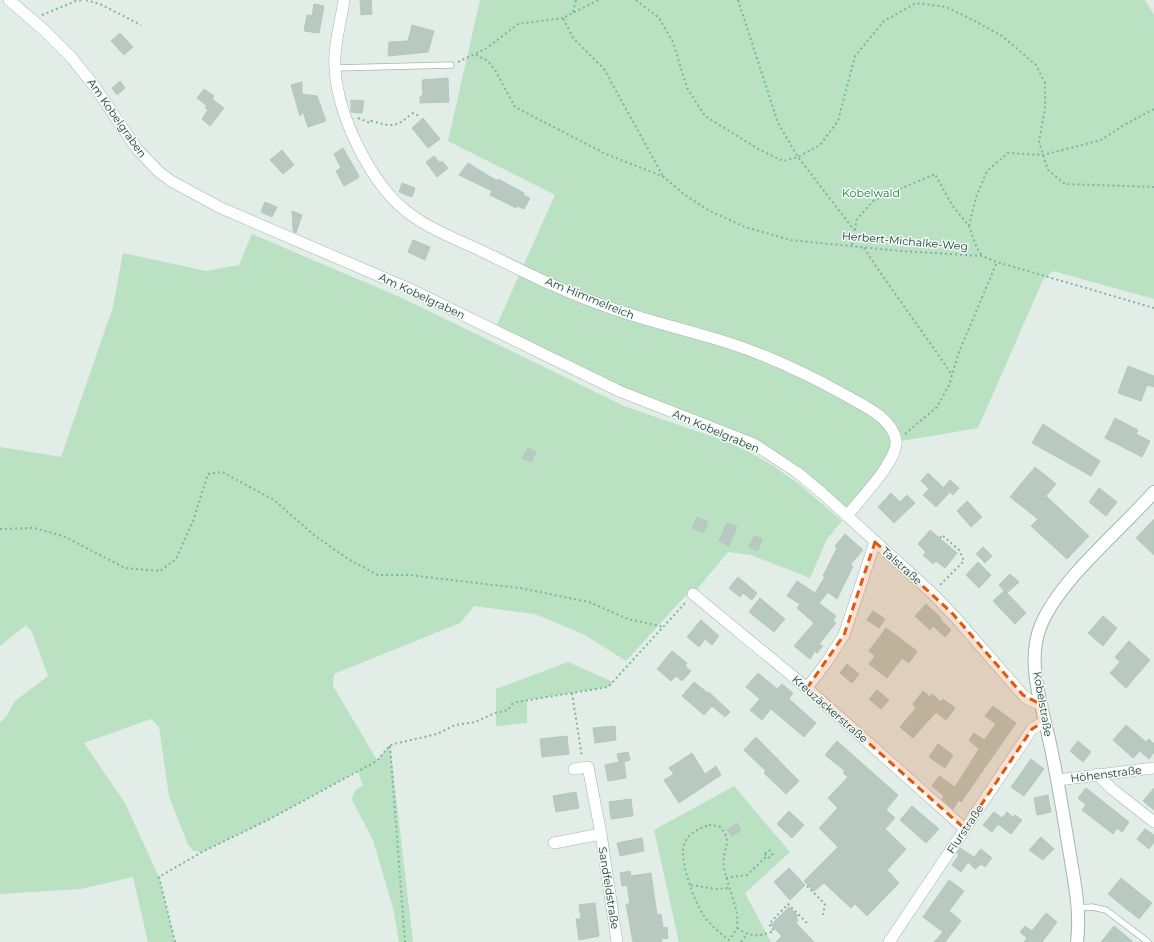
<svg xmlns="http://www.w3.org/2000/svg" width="1154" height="942" viewBox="0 0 1154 942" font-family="Montserrat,sans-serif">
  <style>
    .green { fill: #b9e1c2 }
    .building { fill: #b7c9c1; stroke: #b3c8bf }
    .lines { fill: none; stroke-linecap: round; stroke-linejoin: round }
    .service-casing { stroke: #a4b6af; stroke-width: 7 }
    .minor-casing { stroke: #a4b6af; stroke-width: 12 }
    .tertiary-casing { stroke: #a4b6af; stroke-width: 14 }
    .path { stroke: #7fb4a1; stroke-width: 2; stroke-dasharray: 2 3; stroke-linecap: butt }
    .service { stroke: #fff; stroke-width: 5.5 }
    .minor { stroke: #fff; stroke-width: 11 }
    .tertiary { stroke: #fff; stroke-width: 12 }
    .marked { fill: #de580e; fill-opacity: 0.2; stroke: #de580e; stroke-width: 3; stroke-dasharray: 8 5; stroke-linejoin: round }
    .labels { text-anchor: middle; stroke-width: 3; stroke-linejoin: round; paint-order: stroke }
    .street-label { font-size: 11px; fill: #204036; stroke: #f3f9f6 }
    .park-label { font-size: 11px; fill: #267b44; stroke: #f3f9f6 }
  </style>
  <rect width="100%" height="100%" fill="#e2ede8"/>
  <!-- green -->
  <path class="green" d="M480,0H1145L1154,15V299L1053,271L1043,280L978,428L896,442V449L847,516L777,458L494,331L555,195L448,141Z
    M252,234L402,298L624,406L728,442L749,452L769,463L799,484L842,521L827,539L810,578L751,555L728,552L693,594L688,593L626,661L585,635L535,614L474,606L460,623L334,674L333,686L377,760L390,745L413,942H399L393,908L373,840L352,800C353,792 356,788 363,786L358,771L268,820L202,852L193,851L188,845L169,796L159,727L151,719L84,743L125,803L159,877L175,942H148L133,877L81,889L0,894V722L6,717L15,701L48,676L32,632L26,625L0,646V447L61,457L113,307L123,253L206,271L239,265Z
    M568,662L613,682L608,687L527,700V723L496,726V689Z
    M734,786L790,852L745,893L771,942H679L654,830Z"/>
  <!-- building -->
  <path class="building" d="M360,0H371L372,14L361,15Z
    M314,4L324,6L319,33L304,31L307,15L312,16Z
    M412,25L434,31L428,52L388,56L389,42L408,41Z
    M120,33L133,47L124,55L111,41Z
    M448,78L449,102L420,103V97L423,94L422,80Z
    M120,81L125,88L117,95L112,88Z
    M302,82V94L317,96L326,121L308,127L303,112L300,116L291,85Z
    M204,89L214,96L212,99L224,108L210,126L202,119L208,110L205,108L207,106L197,98Z
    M351,100L364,101L362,113L351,112Z
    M423,118L440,139L428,148L412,128Z
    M343,148L359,176L358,178L344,186L336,171L341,168L334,154Z
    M282,150L294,165L283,174L270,160Z
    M434,156L440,163L442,161L448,168L437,177L426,162Z
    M468,163L497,181L498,179L524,193L523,195L530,198L524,209L517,206L516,208L490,195L492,191L459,175Z
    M402,183L415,188L412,197L399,192Z
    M265,202L277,207L272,217L261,212Z
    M292,211L302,215L296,233L293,231Z
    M413,240L430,247L425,260L408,252Z
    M1128,366L1154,376V387L1147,385L1141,401L1118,393Z
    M1115,418L1138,430L1136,434L1150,441L1142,457L1105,438Z
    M1043,424L1100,461L1091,476L1032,443Z
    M528,448L536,452L531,462L522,458Z
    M1035,467L1056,484L1046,496L1089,536L1067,559L1031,526L1038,519L1010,497Z
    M928,473L949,493L936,507L923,495L929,489L921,481Z
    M950,480L959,488L953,495L944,487Z
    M1099,488L1117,502L1106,516L1089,502Z
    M891,493L900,502L907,495L915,503L894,523L878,507Z
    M967,501L982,517L971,527L957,511Z
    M697,517L708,522L703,533L692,528Z
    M1154,519V555L1136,538Z
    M727,523L737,527L729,546L719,541Z
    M930,530L957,553L945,568L936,561L933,564L923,555L926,552L918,544Z
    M845,534L863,550L850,565L853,566L837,599L828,592L819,603L836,616L833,620L836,623L819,644L823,646L817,653L815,651L810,659L794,646L814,623L797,608L800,604L787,596L797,581L815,593L825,577L823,576L837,548L835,546Z
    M754,536L762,539L758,551L749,547Z
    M983,547L992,556L985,563L976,554Z
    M978,562L991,575L979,588L966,575Z
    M1010,574L1019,582L1007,593L1026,613L1015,624L993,601L1004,591L999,585Z
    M738,577L757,593L752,600L743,593L740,597L729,588Z
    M760,598L785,619L774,632L749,612Z
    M926,604L941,618L940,619L951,630L945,637L933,626L930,630L915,616Z
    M873,611L885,619L879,628L867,620Z
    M1103,616L1117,628L1103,646L1088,633Z
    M701,620L719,636L712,645L705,639L699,647L687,637Z
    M886,628L917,651L909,663L902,658L887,678L869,664L875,656L869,651Z
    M1129,641L1150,660L1126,688L1110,673L1120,662L1115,657Z
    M672,651L687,663L685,666L691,671L682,681L676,676L671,681L657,669Z
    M847,664L859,674L852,683L840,673Z
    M758,673L777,689L782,684L793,693L789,699L816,723L804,737L771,709L762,720L750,710L760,699L746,687Z
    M694,682L708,693L709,692L730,712L725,717L712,706L704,715L682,696Z
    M877,690L889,700L881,709L869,699Z
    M923,691L930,697L932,694L941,702L943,699L955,708L946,720L936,712L913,738L900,727L916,708L913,704Z
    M993,706L1016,723L961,802L959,800L953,809L942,799L944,796L932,786L939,776L955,787L979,749L969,740L974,733L984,740L996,724L985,716Z
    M1126,725L1146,742L1149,739L1154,744V752L1149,759L1140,751L1133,758L1113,740Z
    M615,726L616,740L595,743L593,728Z
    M567,736L569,754L542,757L540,739Z
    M756,737L799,781L786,794L764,773L766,771L744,750Z
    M837,741L898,795L886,810L895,818L885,829L906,849L887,870L899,883L867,916L855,904L851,908L824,883L814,891L804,881L838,847L819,828L838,808L828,798L848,777L843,773L845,771L825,755Z
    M1078,741L1091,752L1083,762L1070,751Z
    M938,744L953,755L945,768L929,757Z
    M628,752L630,760L624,762L626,778L608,781L605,765L619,762L617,754Z
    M692,753L705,774L716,766L721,775L679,803L664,780L674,774L669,768Z
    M1031,759L1044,769L1024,796L1011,787Z
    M1086,788L1129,822L1122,832L1117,828L1113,834L1082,810L1086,805L1078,798Z
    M1154,788V810L1143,801Z
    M576,792L579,808L556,812L553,796Z
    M1048,795L1051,812L1037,815L1034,798Z
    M631,799L633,816L611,819L609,802Z
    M912,806L939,829L926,843L900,820Z
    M789,811L804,825L792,838L777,824Z
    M994,812L1002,818L1007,812L1013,817L1015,815L1022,820L1011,834L998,824L992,832L983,825Z
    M737,823L741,830L732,836L727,830Z
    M1145,829L1154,835V842L1149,849L1137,839Z
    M1041,837L1054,849L1043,860L1029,850Z
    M642,838L644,851L620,856L617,843Z
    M960,848L974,857L981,849L992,858L985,867L981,864L975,869L968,862L961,872L952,865L959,855L957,853Z
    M789,868L805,885L790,900L774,882Z
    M630,871L631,876L651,873L657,915L661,914L663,928L667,927L668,938L661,939L662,942H633L626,904H630L627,885L622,886L620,873Z
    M1121,878L1152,903L1139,919L1108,894Z
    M949,880L964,891L949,911L961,921L945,942H934L943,932L923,917Z
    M595,903L599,936L579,940L576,919H581L579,905Z
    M789,907L798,916L796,918L798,920L796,923L814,942H776L782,936L771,925Z
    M1046,913L1057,922L1049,933L1042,942H1024L1027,938L1020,932L1025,926L1032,931Z
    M1114,926L1133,942H1101Z"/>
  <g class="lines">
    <defs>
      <path id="service" d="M335,68L451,65
        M1078,908L1092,907L1106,910L1148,942"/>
      <path id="minor" d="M9,0L45,31L71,57L95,87L137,149L158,171L171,181L221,208L412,290L619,391L754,444L798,473L822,493L932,593L955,617L1023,695L1029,700L1042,705
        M344,0C341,22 333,47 335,69C338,116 370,182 406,211C430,230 461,241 488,254C527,273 566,293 608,307C641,319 675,327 709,337C756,350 802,371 845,395C864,406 891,417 896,440C899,460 859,500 847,516
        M693,594L807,688L965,829
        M807,688L826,663L844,635L875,542
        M574,769L588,767L601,834L617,942
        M1097,774L1112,789L1154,822
        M1058,780L1154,768
        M554,843L601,834
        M889,942L1032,729L1045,721"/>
      <path id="tertiary" d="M1077,942C1081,911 1074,880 1069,849C1063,812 1057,775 1049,739C1041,703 1026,661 1041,625C1061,578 1120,531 1154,492"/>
    </defs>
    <!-- service casing -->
    <use href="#service" class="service-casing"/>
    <!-- minor casing -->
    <use href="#minor" class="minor-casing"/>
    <!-- tertiary casing -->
    <use href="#tertiary" class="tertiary-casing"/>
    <!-- path -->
    <path class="path" d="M86,0L100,4L141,25
      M598,0L563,18L573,38L604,69L663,176
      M636,0L659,18L673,42L687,88L705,116L760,150L783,161L798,157L820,145L838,121L855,56L884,21L916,3L946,7L969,18L1002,36L1036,65L1045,83V108L1039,142L1048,170L1065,184L1154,187
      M738,0L778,123L798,157L854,230
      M573,12L576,0
      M42,15L76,1L84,0
      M476,55L488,61L495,70L515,107L606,154L664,177L685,195L708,210L745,227L791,240L901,251L982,256L997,262L1154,308
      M458,62L487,48L518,24L563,18
      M358,118L370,123L371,121C395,127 394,128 413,113L419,116
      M969,226L976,197L987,171L1008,153L1043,155L1101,140L1124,125L1154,109
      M852,245L857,219L874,200L935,174L952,205L969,226L977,248L982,256
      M864,248C892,291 923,332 952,375
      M905,434L937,407L949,385L959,352L997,262
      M0,529L34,528L63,536L125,568L160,571L176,559L193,521L208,474L222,472L274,500L314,535L348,559L378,575H409L520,588L589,602L628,619L664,627
      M940,538L942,535L959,550L964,561L940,585
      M572,693L582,757
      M390,746L405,942
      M709,825L719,826C735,842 721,849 724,866C726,886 740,907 737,927C736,931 732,936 729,940C720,933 711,926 704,916C695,903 677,857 685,842C690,832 699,829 709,825Z
      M765.5 854a3.5 3.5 0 1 1 7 0a3.5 3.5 0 1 1-7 0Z
      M726,878L747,875L767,856
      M691,885L716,889L729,888
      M807,886L825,904L823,915
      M737,928C751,937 758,937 774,931L769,924L788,904L807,923
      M175,942L159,877L202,852L268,820L377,761L390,745L437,734L455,725L475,722L495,713L508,710L512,704L517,702L608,687L687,601
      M741,942L747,934"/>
    <!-- service -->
    <use href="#service" class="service"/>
    <!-- minor -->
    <use href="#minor" class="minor"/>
    <!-- tertiary -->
    <use href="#tertiary" class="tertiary"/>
  </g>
  <!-- marked area -->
  <path class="marked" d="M875,542L953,614L1023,695L1042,705L1045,721L1032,729L965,829L807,688L844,635Z"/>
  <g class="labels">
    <!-- street labels -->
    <g class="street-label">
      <text transform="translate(117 118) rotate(55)" y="4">Am Kobelgraben</text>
      <text transform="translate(905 241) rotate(5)" y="4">Herbert-Michalke-Weg</text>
      <text transform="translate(422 296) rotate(25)" y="4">Am Kobelgraben</text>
      <text transform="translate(590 298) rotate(22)" y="4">Am Himmelreich</text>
      <text transform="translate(716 431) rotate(23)" y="4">Am Kobelgraben</text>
      <text transform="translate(902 566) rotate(42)" y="4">Talstraße</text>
      <text transform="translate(1043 704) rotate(80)" y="4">Kobelstraße</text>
      <text transform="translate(830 709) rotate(41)" y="4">Kreuzäckerstraße</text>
      <text transform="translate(1106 774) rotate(-7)" y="4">Höhenstraße</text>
      <text transform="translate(965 829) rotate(-56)" y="4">Flurstraße</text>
      <text transform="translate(609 888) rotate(81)" y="4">Sandfeldstraße</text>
    </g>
    <!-- park labels -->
    <g class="park-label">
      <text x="871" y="197">Kobelwald</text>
    </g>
  </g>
</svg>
